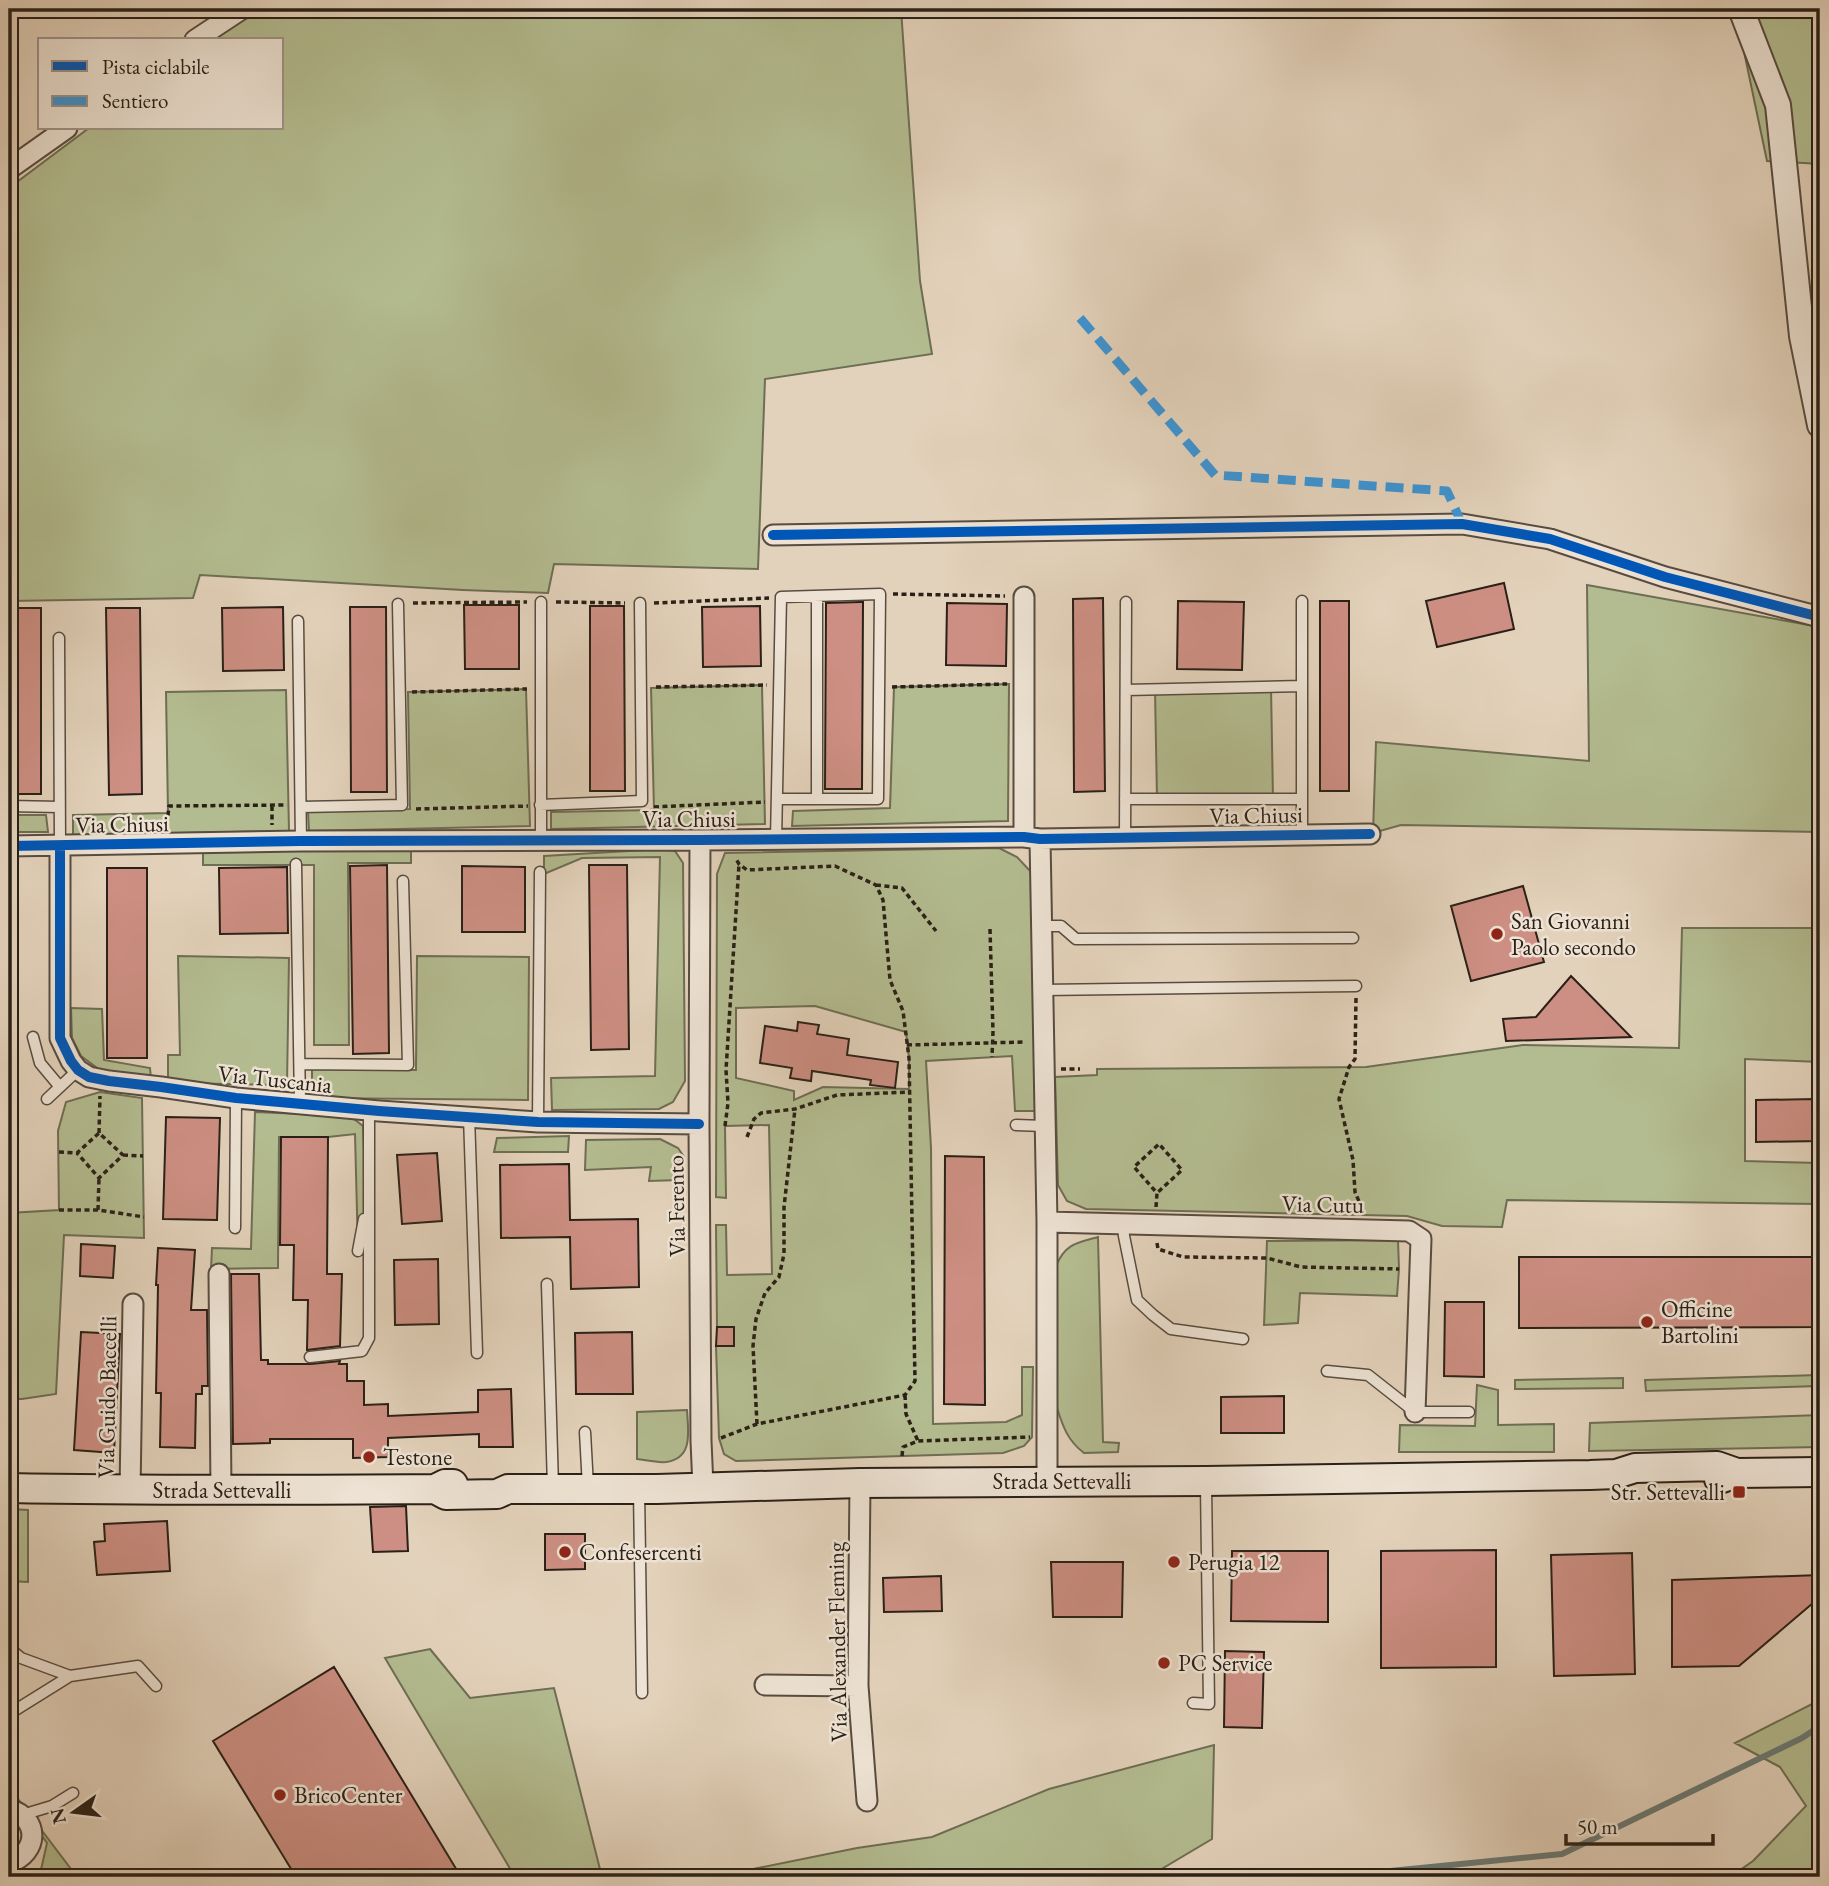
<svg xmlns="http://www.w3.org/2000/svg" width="1829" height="1886" viewBox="0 0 1829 1886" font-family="'EB Garamond',serif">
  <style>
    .green { fill: #b3bc90; stroke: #6e6e54; stroke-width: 2; fill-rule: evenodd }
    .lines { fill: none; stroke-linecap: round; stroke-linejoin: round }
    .stream { stroke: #6b7a76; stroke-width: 6 }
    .building { fill: #cd8f83; stroke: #2a2017; stroke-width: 2 }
    .service-casing { stroke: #584c40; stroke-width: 13 }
    .minor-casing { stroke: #584c40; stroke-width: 23 }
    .tertiary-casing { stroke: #584c40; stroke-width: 28 }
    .secondary-casing { stroke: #2a2017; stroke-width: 32 }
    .path { stroke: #2a2017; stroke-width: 3.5; stroke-dasharray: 5 3.5; stroke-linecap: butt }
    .service { stroke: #ede2d3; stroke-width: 10 }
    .minor { stroke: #ede2d3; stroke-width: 19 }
    .tertiary { stroke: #ede2d3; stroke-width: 24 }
    .secondary { stroke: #ede2d3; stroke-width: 28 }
    .quiet { stroke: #3c94d4; stroke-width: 9; stroke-dasharray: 18 9; stroke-linecap: butt }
    .cycleway-casing { stroke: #ede2d3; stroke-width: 15 }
    .cycleway { stroke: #0057b8; stroke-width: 10 }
    .poi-dot { fill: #8f2418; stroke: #ede2d3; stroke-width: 2.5 }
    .labels { text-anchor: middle; stroke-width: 5; stroke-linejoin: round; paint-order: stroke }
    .street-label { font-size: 23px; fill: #2a2017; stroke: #ede2d3 }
    .poi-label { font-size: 23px; fill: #2a2017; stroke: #ede2d3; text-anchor: start }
  </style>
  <rect width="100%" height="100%" fill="#e3d2bb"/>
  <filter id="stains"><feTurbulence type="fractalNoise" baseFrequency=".00286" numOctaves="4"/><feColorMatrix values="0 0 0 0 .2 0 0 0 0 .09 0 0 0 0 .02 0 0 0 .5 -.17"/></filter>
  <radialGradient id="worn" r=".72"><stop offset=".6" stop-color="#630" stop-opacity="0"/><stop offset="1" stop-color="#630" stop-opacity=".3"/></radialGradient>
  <!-- green -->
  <path class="green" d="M247,9H901L920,281L932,354L765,379L758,569L554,564L548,593L463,590L200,575L193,598L9,601V188L89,128H282V40H205Z
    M1735,9H1820V164L1767,161Z
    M1587,585L1820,627V832L1401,825L1373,833L1376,742L1589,761Z
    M1009,684L1008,821L792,826L793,811L890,808L894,687Z
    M762,685L765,824L551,829V812L654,810L651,688Z
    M1271,687L1273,799H1157L1155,689Z
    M526,689L530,826L309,831L308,811L410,809L408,692Z
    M286,690L289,831L73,835V815L168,813L166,692Z
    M9,815H46L48,832H9Z
    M999,848L1017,857L1032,873L1035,1111H1015L1012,1056L926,1061L931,1148L933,1424L1006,1422L1022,1415V1367H1033L1032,1437L1024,1446L1003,1453L736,1461L724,1454L719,1438L716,1346H734V1328L717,1327L716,1225H726L727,1275L772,1274L769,1125L725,1126L726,1198L716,1197L717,874L725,853ZM815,1006L906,1032L909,1058V1089L823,1087L794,1100V1091L736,1078V1008Z
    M663,849L675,851L683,863L685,1081L673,1102L659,1109L552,1110L551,1078L655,1076L660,857L582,858L544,874V856Z
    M203,850H411V863H348L349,1045H314V865H203Z
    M1682,928H1820V1062L1745,1059V1161L1820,1163V1204L1507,1200L1502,1227L1442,1226L1407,1216L1086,1209L1067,1201L1058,1185L1055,1077L1097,1075V1069L1366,1067L1523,1045L1679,1048Z
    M178,956L289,958L287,1085L168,1083V1055H180Z
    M417,956L529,957L528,1100L312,1098V1069L416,1070Z
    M71,1008L102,1009L104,1060L150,1068L151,1079L104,1073L81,1056L72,1038Z
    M100,1092L142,1098L144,1238L64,1235L56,1394L22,1399H9V1213L59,1210L58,1131L66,1102Z
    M255,1112L350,1116L363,1126L368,1250L358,1251L355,1134L328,1137H279L278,1268L211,1269L212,1248L251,1249Z
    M569,1136L568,1152H494L497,1138Z
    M660,1139L678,1148L684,1157L679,1180L649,1181L651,1167L585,1170L586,1140Z
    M1098,1237L1103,1442L1119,1443L1118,1452L1084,1453C1068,1441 1063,1427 1057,1408L1056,1266C1065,1244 1076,1243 1098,1237Z
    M1398,1240L1399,1269L1397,1296L1300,1293L1298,1323L1264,1325L1267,1241Z
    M1818,1375L1819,1386L1646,1391L1645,1380Z
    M1623,1378V1388L1515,1389V1380Z
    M1477,1385L1498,1390V1425L1554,1424V1452H1399L1400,1425L1475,1426Z
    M687,1410C688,1431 694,1458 666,1462C657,1463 646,1460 637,1459V1412Z
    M1820,1415V1447L1589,1451L1590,1423Z
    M9,1509L28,1510V1582L9,1581Z
    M430,1649L470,1698L554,1688L602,1877H515L385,1658Z
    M1820,1700V1877H1730L1753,1861L1806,1806L1780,1767L1735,1743Z
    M1214,1745L1212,1839L1148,1877H714L857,1848L932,1837L1049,1789Z
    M9,1787L77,1877H42L40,1874L47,1843L14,1798L9,1797Z"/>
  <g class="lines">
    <!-- stream -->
    <path class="stream" d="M1330,1877L1562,1854L1802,1738L1820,1726"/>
  </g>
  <!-- building -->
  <path class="building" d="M1504,583L1514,629L1437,647L1426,601Z
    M1103,598L1105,791L1074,792L1073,599Z
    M1178,601L1244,602L1242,670L1177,669Z
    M1320,601H1349V791H1320Z
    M861,602H863L862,789H825L826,603Z
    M947,603L1007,604L1006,666L946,665Z
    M464,605H519V669H465Z
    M590,606H624L625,791H590Z
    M760,606L761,666L703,667L702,607Z
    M283,607L284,670L223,671L222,608Z
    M350,607H386L387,792H351Z
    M11,608H41V794H11Z
    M106,608H140L142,794L109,795Z
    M387,865L389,1053L353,1054L350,866Z
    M589,865H627L629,1049L591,1050Z
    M462,866L525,867V932H462Z
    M287,867L288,933L220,934L219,868Z
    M107,868H147V1058H107Z
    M1523,886L1544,962L1471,981L1451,906Z
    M1571,976L1631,1037L1506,1041L1503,1019L1536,1017Z
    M798,1022L819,1025L817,1034L849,1039L847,1055L898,1062L895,1088L870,1085L871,1080L812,1071L811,1081L790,1078L792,1068L760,1063L765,1026L797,1031Z
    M1815,1099L1818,1141L1756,1142V1100Z
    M166,1117L220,1118L217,1220L163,1219Z
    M281,1137H328L327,1274H342L340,1346L307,1350L308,1300H293L294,1245H280Z
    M437,1153L442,1221L402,1224L397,1155Z
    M945,1156L984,1157L985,1405L944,1404Z
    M569,1164L570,1220L638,1219L639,1287L571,1289L570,1237L501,1238L500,1165Z
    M81,1244L115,1246L113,1278L80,1276Z
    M158,1248L195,1250L191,1310H207L208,1386H202V1394H196L195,1448L160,1447L161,1393H156L158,1285H156Z
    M1519,1257H1820V1327L1519,1328Z
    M438,1259L439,1324L395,1325L394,1260Z
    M231,1274H259L261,1360H268V1364H311L340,1361L339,1364H347V1381H364V1405L388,1404V1416L478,1412V1390L511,1389L513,1447H479V1434L388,1438V1457L353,1458V1439H270V1443L233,1444Z
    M1445,1302H1484V1377L1444,1376Z
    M717,1327H734V1346H716Z
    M81,1332L120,1334L114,1453L74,1450Z
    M632,1332L633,1394H576L575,1333Z
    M1284,1396V1433H1221V1397Z
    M406,1506L408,1551L373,1552L370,1507Z
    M167,1521L170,1571L97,1575L94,1542L105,1541L104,1524Z
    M545,1534H585V1569L545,1570Z
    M1496,1550V1667L1381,1668V1551Z
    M1232,1551H1328V1622L1231,1621Z
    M1632,1553L1635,1674L1554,1676L1551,1555Z
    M1051,1562H1123L1122,1617H1053Z
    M1820,1575V1597L1739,1666L1672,1667V1580Z
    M941,1576L942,1611L884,1612L883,1578Z
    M1225,1651L1264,1652L1262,1728L1224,1727Z
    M334,1667L461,1877H296L213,1741Z"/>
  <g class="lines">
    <defs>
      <path id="service" d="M1302,601V835
        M541,602V840
        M298,621L301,841
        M59,638L60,846
        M1126,690L1302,686
        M817,799V596
        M1125,799H1302
        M540,805L642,801L640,603
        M9,806L59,807
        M301,807L402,805L398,604
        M1125,838L1126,602
        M776,840L781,597L880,594L878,799H777
        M296,864L300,1104
        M1041,926H1061L1076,939L1353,938
        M1042,990L1356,986
        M33,1037L40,1063L60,1087
        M300,1064L408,1065L403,881
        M47,1099L78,1070
        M469,1116L477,1353
        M538,1122L540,872
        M1016,1125L1044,1126
        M1123,1223L1124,1236L1137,1300L1153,1315L1171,1329L1243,1339
        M235,1228L236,1098
        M358,1251L364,1219
        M547,1284L553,1487
        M310,1357L362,1351L369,1338V1110
        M1327,1371L1368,1375L1415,1412H1469
        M585,1432L588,1487
        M639,1490L642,1693
        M9,1648L21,1658L70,1676L138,1666L156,1686
        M1193,1703L1209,1704L1206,1485
        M9,1714L70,1676
        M22,1815L52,1806L73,1793"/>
      <path id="minor" d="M195,40L242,9
        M9,169L67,128
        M773,535L1462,524L1550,539L1665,577L1820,617
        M1024,597V837
        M1040,839L1047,1222V1481
        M700,840L699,1124L701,1441L703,1487
        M9,846L301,841L700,840L1024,837L1040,839L1370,834
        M60,846V1038L71,1061L78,1070L89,1077L109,1081L161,1087L236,1098L379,1111L538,1122L699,1124
        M1047,1222L1409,1231L1421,1239L1415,1412
        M219,1274L221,1491
        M860,1483L858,1686L867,1801
        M130,1491L133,1304
        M765,1685L858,1686
        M9,1809C40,1818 39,1853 9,1863"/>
      <path id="tertiary" d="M1741,9L1778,105L1802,336L1820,425"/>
      <path id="secondary" d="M1719,1479L1737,1473L1820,1472
        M9,1488C151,1491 293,1490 435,1489L445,1484H453
        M435,1489L446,1495L497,1494L508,1489H657L860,1483L1206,1481L1590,1475L1616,1474L1635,1468L1717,1466L1737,1473"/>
    </defs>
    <!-- service casing -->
    <use href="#service" class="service-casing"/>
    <!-- minor casing -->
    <use href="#minor" class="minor-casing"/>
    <!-- tertiary casing -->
    <use href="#tertiary" class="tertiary-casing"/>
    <!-- secondary casing -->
    <use href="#secondary" class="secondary-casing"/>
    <!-- path -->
    <path class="path" d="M893,594L1005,596
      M556,602L625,603
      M413,603L527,602
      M654,603L769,598
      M656,687L767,685
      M892,687L1007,684
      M412,692L527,689
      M272,806V825
      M416,809L528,806
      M653,822L652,807L765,802
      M167,824L169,806L287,805
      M876,885L902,888L936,931
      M990,929L993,1032L992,1057
      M1356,998L1355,1059L1349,1067L1339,1099L1353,1160L1355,1192L1363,1211
      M907,1045L1025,1042
      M1061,1069H1080
      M725,1126L728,1103L726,1070L739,864
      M99,1133L100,1096
      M747,1137L754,1119L761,1113L795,1109L837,1095L909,1092
      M59,1152L77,1153L99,1133L123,1155L99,1178L77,1153
      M123,1155L143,1156
      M1156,1207L1157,1193L1134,1167L1159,1144L1182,1170L1157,1193
      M59,1210H98L144,1217
      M98,1210L99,1178
      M1157,1243L1158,1249L1183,1257L1267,1258L1301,1267L1399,1269
      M905,1395L906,1414L918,1441
      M757,1424L753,1346L756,1319L765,1293L779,1277L784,1254V1207L795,1109
      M721,1438L757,1424L905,1395L915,1381L909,1058L903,1011L890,980L883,900L876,885L835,866L747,870L739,864L736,859
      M902,1456L903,1447L918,1441L1030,1437"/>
    <!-- service -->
    <use href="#service" class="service"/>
    <!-- minor -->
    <use href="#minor" class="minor"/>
    <!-- tertiary -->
    <use href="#tertiary" class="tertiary"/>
    <!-- secondary -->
    <use href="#secondary" class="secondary"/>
    <!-- quiet -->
    <path class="quiet" d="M1080,318L1215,475L1447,491L1462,524"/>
    <defs>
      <path id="cycleway" d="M773,535L1462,524L1550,539L1665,577L1820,617
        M9,846L301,841L700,840L1024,837L1040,839L1370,834
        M60,846V1038L71,1061L78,1070L89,1077L109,1081L161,1087L236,1098L379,1111L538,1122L699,1124"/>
    </defs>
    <!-- cycleway casing -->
    <use href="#cycleway" class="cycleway-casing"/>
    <!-- cycleway -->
    <use href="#cycleway" class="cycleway"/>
  </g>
  <!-- markers -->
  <g class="poi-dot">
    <circle cx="1497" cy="934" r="7"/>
    <circle cx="1647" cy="1322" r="7"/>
    <circle cx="369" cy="1457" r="7"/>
    <rect x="1732" y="1485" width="14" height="14" rx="3.5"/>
    <circle cx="565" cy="1552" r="7"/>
    <circle cx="1174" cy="1562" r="7"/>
    <circle cx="1164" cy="1663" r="7"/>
    <circle cx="280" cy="1795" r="7"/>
  </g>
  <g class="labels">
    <!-- street labels -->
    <g class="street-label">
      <text transform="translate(1256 815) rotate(-1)" y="8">Via Chiusi</text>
      <text x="689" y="827">Via Chiusi</text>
      <text transform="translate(122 824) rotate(-1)" y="8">Via Chiusi</text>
      <text transform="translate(275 1079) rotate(6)" y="8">Via Tuscania</text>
      <text transform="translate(1323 1204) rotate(1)" y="8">Via Cutu</text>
      <text transform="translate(676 1206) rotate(-91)" y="8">Via Ferento</text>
      <text transform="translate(107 1397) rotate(-89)" y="8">Via Guido Baccelli</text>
      <text x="1062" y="1489">Strada Settevalli</text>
      <text x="222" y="1498">Strada Settevalli</text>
      <text transform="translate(837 1642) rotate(-91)" y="8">Via Alexander Fleming</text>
    </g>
    <!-- poi labels -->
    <g class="poi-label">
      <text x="1511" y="929">San Giovanni<tspan x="1511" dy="26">Paolo secondo</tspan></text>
      <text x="1661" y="1317">Officine<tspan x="1661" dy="26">Bartolini</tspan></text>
      <text x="383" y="1465">Testone</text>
      <text x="1725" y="1500" text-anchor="end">Str. Settevalli</text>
      <text x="579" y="1560">Confesercenti</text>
      <text x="1188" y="1570">Perugia 12</text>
      <text x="1178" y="1671">PC Service</text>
      <text x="294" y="1803">BricoCenter</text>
    </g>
  </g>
  <!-- margin -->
  <rect width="1829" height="1886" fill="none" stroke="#e3d2bb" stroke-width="35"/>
  <rect x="10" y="10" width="1808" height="1865" fill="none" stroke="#2a2017" stroke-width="3.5"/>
  <rect x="18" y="18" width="1794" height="1851" fill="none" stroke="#2a2017" stroke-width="2"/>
  <!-- legend -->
  <rect x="38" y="38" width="245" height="91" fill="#ede2d3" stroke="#9f9488" stroke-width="2"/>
  <rect x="52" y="61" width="35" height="10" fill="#0057b8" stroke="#9f9488" stroke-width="2"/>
  <text x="102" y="74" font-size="21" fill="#2a2017">Pista ciclabile</text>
  <rect x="52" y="96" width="35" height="10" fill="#3c94d4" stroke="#9f9488" stroke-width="2"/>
  <text x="102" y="108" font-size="21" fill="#2a2017">Sentiero</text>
  <!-- north arrow -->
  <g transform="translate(74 1812) rotate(256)" stroke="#ede2d3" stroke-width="5" paint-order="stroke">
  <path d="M0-5L12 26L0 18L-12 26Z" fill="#2a2017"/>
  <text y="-10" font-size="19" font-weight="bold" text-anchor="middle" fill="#2a2017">N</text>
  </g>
  <!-- scale -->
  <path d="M1566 1834v10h147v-10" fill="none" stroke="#2a2017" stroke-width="3.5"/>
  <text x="1577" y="1834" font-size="21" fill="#2a2017" stroke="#ede2d3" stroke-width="5" paint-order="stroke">50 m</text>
  <rect width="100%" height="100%" filter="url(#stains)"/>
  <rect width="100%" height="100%" fill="url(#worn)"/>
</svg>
